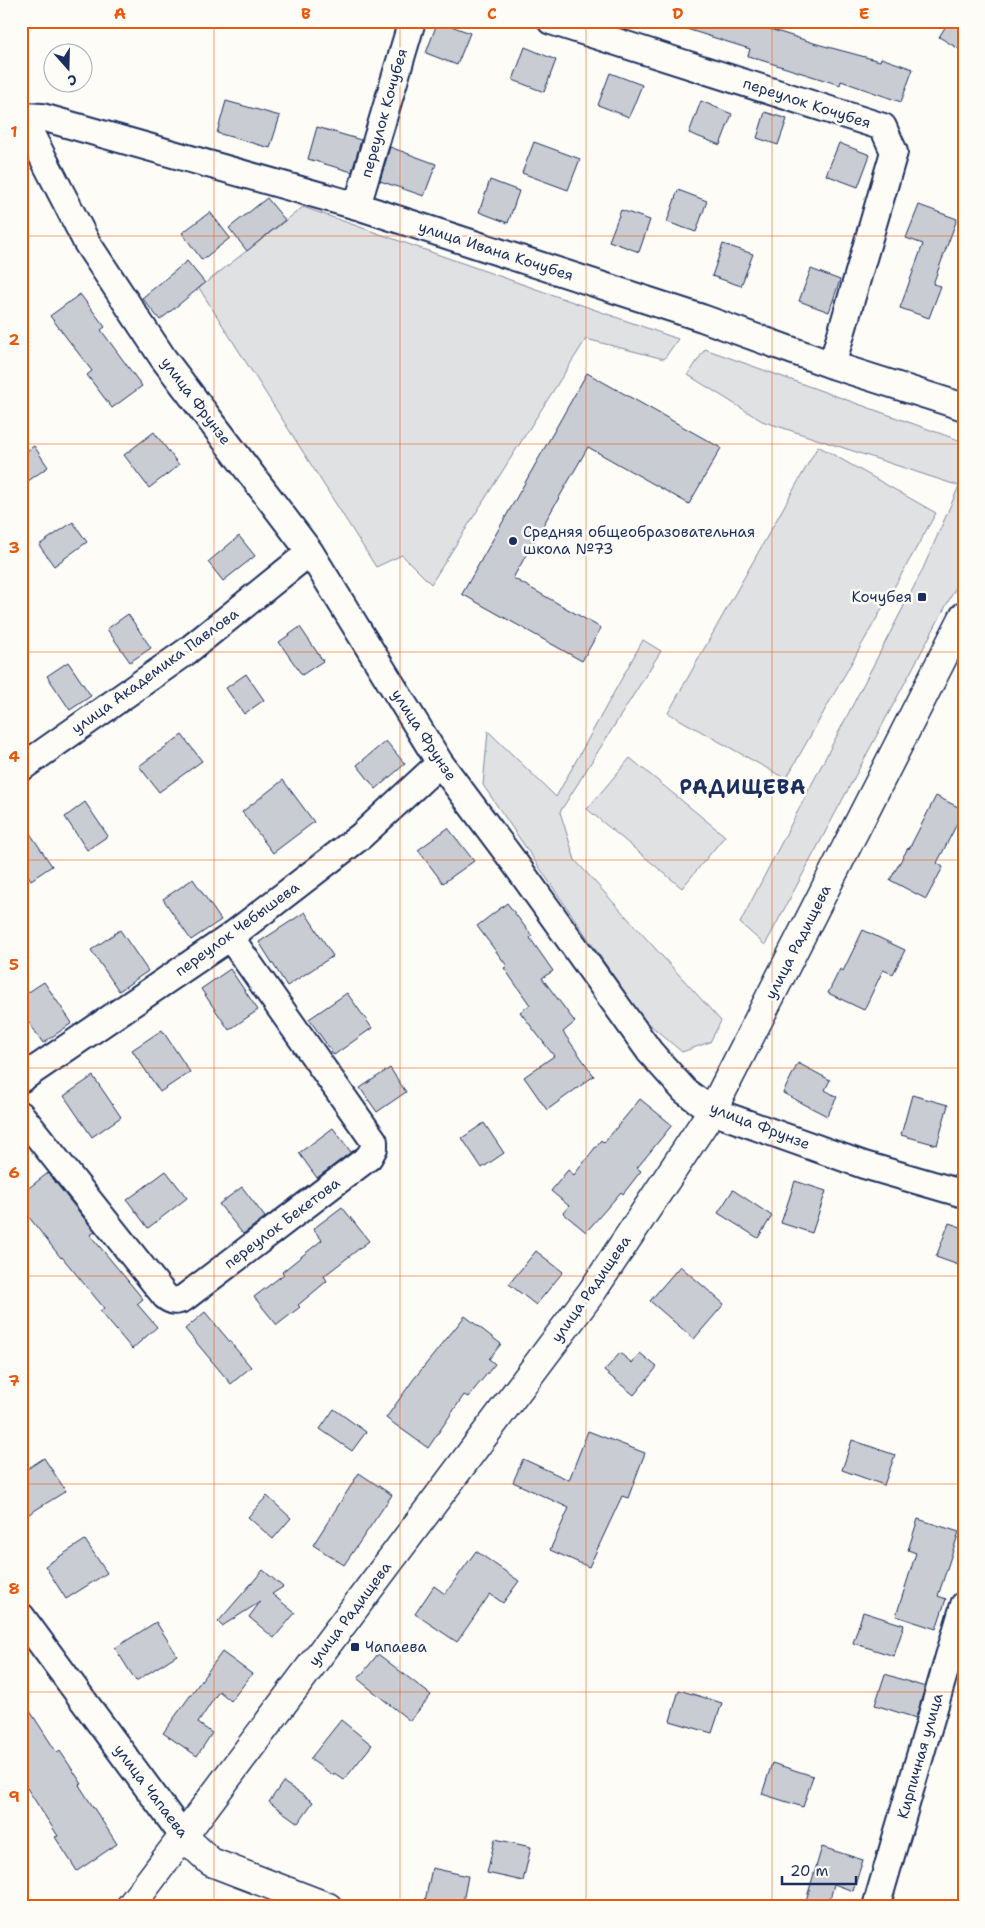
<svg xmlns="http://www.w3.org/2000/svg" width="985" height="1928" viewBox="0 0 985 1928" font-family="'Shantell Sans',sans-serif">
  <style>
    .green { fill: #e0e1e3; stroke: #7e88a0 }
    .building { fill: #c9ccd3; stroke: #1b2f5e }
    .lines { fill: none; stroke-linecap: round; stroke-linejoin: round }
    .street-casing { stroke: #1b2f5e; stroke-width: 30 }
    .secondary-casing { stroke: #1b2f5e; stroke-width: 31 }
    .street { stroke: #fdfcf7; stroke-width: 26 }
    .secondary { stroke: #fdfcf7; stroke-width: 28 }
    .grid { fill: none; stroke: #e8590c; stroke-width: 1; stroke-opacity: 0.55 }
    .poi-dot { fill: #1b2f5e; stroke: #fdfcf7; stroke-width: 2 }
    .labels { text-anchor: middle; stroke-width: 5; stroke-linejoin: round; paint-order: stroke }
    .street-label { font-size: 15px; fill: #1b2f5e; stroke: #fdfcf7 }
    .poi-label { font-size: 15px; fill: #1b2f5e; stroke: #fdfcf7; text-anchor: start }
    .district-label { font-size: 20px; font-weight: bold; letter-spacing: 1px; fill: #1b2f5e; stroke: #fdfcf7 }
    .neatline { fill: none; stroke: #e8590c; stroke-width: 2 }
    .grid-label { font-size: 16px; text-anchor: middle; font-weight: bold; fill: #e8590c }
  </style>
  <rect width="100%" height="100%" fill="#fdfcf7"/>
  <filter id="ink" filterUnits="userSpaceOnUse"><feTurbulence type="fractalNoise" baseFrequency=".02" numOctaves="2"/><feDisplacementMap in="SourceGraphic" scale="10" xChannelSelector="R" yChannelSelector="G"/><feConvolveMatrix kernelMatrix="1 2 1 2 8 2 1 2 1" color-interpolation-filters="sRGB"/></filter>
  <g filter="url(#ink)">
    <!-- green -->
    <path class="green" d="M303,207L678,339L664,359L586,339L431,584L402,555L376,567L199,288Z
      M705,349L964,442V572L765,945L740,923L922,571L959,486L762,421L688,375Z
      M818,446L936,513L786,779L668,713Z
      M643,640L661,651L560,812L575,860L721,1021L710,1042L682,1052L643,1019L483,785L488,731L556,797Z
      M630,758L725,836L682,888L587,809Z"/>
    <!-- building -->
    <path class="building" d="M438,21L470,33L457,65L426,53Z
      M677,21H745L817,44L880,61L881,58L913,69L901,102L841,81L840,85L748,56L750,49L677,26Z
      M949,21H964V52L939,37Z
      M525,47L556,60L544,92L513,80Z
      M610,73L642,85L629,117L598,105Z
      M226,101L280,116L270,148L217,133Z
      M701,101L732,114L720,145L689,133Z
      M765,112L787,119L778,145L757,138Z
      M317,127L361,140L352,172L308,159Z
      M534,142L580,159L568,190L522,173Z
      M839,143L870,155L858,187L826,175Z
      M390,147L436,164L424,196L380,181Z
      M490,180L519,191L508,223L479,212Z
      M678,190L707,201L696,232L667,222Z
      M267,198L285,220L247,251L229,228Z
      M919,205L957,219L933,284L941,286L929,318L900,308L923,244L906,238Z
      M621,210L650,220L639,252L609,241Z
      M210,212L230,238L202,260L182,233Z
      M723,244L753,254L741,286L712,276Z
      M187,261L205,283L160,320L142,298Z
      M811,269L840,280L829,312L799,301Z
      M80,294L105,327L101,330L142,386L112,408L87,375L92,371L50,316Z
      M587,373L721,448L689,504L588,447L513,578L601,628L582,661L462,594Z
      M154,432L179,465L149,488L124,455Z
      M34,446L48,467L21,486V455Z
      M73,522L87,542L54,566L39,545Z
      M239,536L255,556L223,581L208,562Z
      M128,614L151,648L130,662L107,629Z
      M300,627L323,661L302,675L279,642Z
      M68,662L91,696L70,710L47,676Z
      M246,674L264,700L244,714L226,688Z
      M182,735L202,761L159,792L139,766Z
      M386,741L405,764L376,789L357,765Z
      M283,780L314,822L273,853L242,812Z
      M936,796L964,810L937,863L943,867L926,899L890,880L908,848L909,849Z
      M85,802L108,836L87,850L65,817Z
      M21,820L52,866L31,880L21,865Z
      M448,828L474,861L443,883L418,850Z
      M193,879L221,920L191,940L163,899Z
      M507,903L532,936L530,938L553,971L542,978L575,1022L563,1032L594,1076L547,1110L524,1077L554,1056L520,1012L530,1005L504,968L507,966L477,926Z
      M305,912L333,956L287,986L259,942Z
      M120,930L148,971L119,991L91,950Z
      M863,930L905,950L893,974L883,970L864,1010L828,993L840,969L843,971Z
      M230,969L258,1010L229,1030L201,989Z
      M44,982L72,1023L43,1043L21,1011V997Z
      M347,993L372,1028L334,1055L309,1019Z
      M162,1030L190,1072L160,1092L132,1050Z
      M798,1063L830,1080L825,1090L837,1097L827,1116L783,1093Z
      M390,1068L406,1092L377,1112L360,1088Z
      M93,1076L121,1117L92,1137L64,1096Z
      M912,1095L948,1105L937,1145L901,1135Z
      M640,1099L672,1125L637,1168L641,1171L623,1194L621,1192L586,1232L563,1213L569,1206L551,1191L568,1170L574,1175L601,1140L604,1143Z
      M484,1123L504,1153L482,1168L462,1138Z
      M333,1128L351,1152L317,1178L299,1153Z
      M166,1171L187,1198L148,1228L127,1200Z
      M48,1173L95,1232L90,1235L143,1299L137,1304L157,1327L132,1349L100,1311L104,1308L62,1257L61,1258L21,1207V1194Z
      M795,1181L826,1191L812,1233L781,1223Z
      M242,1187L265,1217L243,1234L219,1204Z
      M733,1190L772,1216L758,1238L718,1213Z
      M342,1207L369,1241L324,1276L327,1281L298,1305L300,1307L277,1325L254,1297L284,1274L282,1272L322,1240L313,1229Z
      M949,1223L964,1228V1267L936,1257Z
      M536,1251L563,1272L536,1305L509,1284Z
      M680,1266L724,1304L694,1339L650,1301Z
      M205,1312L251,1367L231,1384L185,1329Z
      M465,1316L501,1344L489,1359L495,1364L468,1397L464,1395L428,1448L386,1418L413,1380Z
      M620,1353L632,1363L640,1353L657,1367L634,1395L604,1371Z
      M334,1409L366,1432L352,1451L320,1429Z
      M588,1431L645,1453L628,1498L622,1496L589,1567L550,1550L569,1508L513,1482L523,1459L569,1480Z
      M852,1440L895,1455L884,1485L842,1470Z
      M44,1458L66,1491L21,1519V1473Z
      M359,1473L392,1495L344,1565L313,1545Z
      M267,1496L291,1518L273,1539L248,1517Z
      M918,1519L959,1532L938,1596L946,1599L936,1629L896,1616L916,1553L908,1550Z
      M85,1540L107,1573L66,1599L45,1566Z
      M476,1551L519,1581L503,1603L490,1594L457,1642L415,1614L434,1586L445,1594Z
      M263,1570L283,1587L272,1594L295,1613L274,1638L249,1617L260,1602L222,1626L218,1622Z
      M863,1612L904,1625L894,1656L853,1643Z
      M156,1622L177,1655L136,1681L115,1648Z
      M222,1652L252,1674L231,1701L219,1691L198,1723L212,1733L197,1756L163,1733Z
      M378,1654L431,1695L410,1721L358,1679Z
      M885,1674L925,1687L916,1718L875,1705Z
      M679,1690L722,1703L712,1733L670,1721Z
      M21,1697L57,1753L60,1751L82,1784L79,1785L117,1844L77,1871L55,1837L58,1836L21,1779Z
      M341,1720L372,1745L344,1780L334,1773L333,1775L310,1759Z
      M772,1763L813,1776L803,1807L762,1794Z
      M283,1782L313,1802L298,1823L269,1802Z
      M495,1839L531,1847L523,1881L487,1873Z
      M822,1847L863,1860L853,1891L834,1884L828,1907H804Z
      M432,1868L468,1876L462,1907H447L425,1901Z"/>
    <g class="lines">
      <defs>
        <path id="street" d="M551,21L883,127L894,152L832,365
          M21,115L87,243L163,358L310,552L440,763L514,862L650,1052L685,1091L712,1111L864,1165L964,1194
          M22,116L42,117L357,206L702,318L832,365L964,407
          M357,206L412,21
          M21,768L186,652L310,552
          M21,1079L230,937L361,836L440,763
          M21,1115L165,1296C172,1302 176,1302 184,1298L369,1157L374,1148V1141L230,937
          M21,1616L184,1837
          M876,1907L964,1605"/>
        <path id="secondary" d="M184,1837L211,1862L328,1907
          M130,1907L591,1293L712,1111L964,616"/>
      </defs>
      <!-- street casing -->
      <use href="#street" class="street-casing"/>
      <!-- secondary casing -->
      <use href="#secondary" class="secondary-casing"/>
      <!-- street -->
      <use href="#street" class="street"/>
      <!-- secondary -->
      <use href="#secondary" class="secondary"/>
    </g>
  </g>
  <!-- grid -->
  <path class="grid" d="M214,21V1907M400,21V1907M586,21V1907M772,21V1907M21,236H964M21,444H964M21,652H964M21,860H964M21,1068H964M21,1276H964M21,1484H964M21,1692H964"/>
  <!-- markers -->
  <g class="poi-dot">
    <circle cx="513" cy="541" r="5"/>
    <rect x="917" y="592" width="10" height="10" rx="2.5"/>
    <rect x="350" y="1642" width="10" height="10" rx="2.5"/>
  </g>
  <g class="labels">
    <!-- street labels -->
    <g class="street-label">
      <text transform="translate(807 103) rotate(18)" y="5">переулок Кочубея</text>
      <text transform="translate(384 113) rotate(-74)" y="5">переулок Кочубея</text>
      <text transform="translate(496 251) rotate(18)" y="5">улица Ивана Кочубея</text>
      <text transform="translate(196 401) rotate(53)" y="5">улица Фрунзе</text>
      <text transform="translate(155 671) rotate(-36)" y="5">улица Академика Павлова</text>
      <text transform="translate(424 735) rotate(57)" y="5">улица Фрунзе</text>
      <text transform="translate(237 929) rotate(-36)" y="5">переулок Чебышева</text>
      <text transform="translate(798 942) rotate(-63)" y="5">улица Радищева</text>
      <text transform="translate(760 1126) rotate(21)" y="5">улица Фрунзе</text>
      <text transform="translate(282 1223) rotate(-37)" y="5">переулок Бекетова</text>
      <text transform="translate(591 1289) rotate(-55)" y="5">улица Радищева</text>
      <text transform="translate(350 1614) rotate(-53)" y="5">улица Радищева</text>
      <text transform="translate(920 1756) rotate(-74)" y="5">Кирпичная улица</text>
      <text transform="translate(151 1791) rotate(53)" y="5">улица Чапаева</text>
    </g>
    <!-- poi labels -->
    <g class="poi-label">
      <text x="523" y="537">Средняя общеобразовательная<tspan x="523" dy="17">школа №73</tspan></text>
      <text x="912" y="602" text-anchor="end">Кочубея</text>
      <text x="365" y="1652">Чапаева</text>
    </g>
    <!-- district labels -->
    <g class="district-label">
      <text x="743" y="794">РАДИЩЕВА</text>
    </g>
  </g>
  <!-- margin -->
  <rect width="985" height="1928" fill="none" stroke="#fdfcf7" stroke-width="55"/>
  <!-- north arrow -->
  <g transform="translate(68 68) rotate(160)"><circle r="24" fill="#fdfcf7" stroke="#a3aaba"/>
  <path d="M0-4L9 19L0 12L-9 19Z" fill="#1b2f5e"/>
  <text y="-8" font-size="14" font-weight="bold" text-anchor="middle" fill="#1b2f5e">С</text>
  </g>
  <!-- scale -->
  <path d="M782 1876v8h74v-8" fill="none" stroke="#1b2f5e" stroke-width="2.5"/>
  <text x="790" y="1876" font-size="15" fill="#1b2f5e" stroke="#fdfcf7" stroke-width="4" paint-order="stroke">20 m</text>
  <rect x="28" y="28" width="930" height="1872" class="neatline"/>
  <g class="grid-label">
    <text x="120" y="19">A</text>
    <text x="306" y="19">B</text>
    <text x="492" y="19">C</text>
    <text x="678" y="19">D</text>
    <text x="864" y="19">E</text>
    <text x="14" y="137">1</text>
    <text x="14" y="345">2</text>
    <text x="14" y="553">3</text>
    <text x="14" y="762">4</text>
    <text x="14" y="970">5</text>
    <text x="14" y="1178">6</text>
    <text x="14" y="1386">7</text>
    <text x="14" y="1594">8</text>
    <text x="14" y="1802">9</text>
  </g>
</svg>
